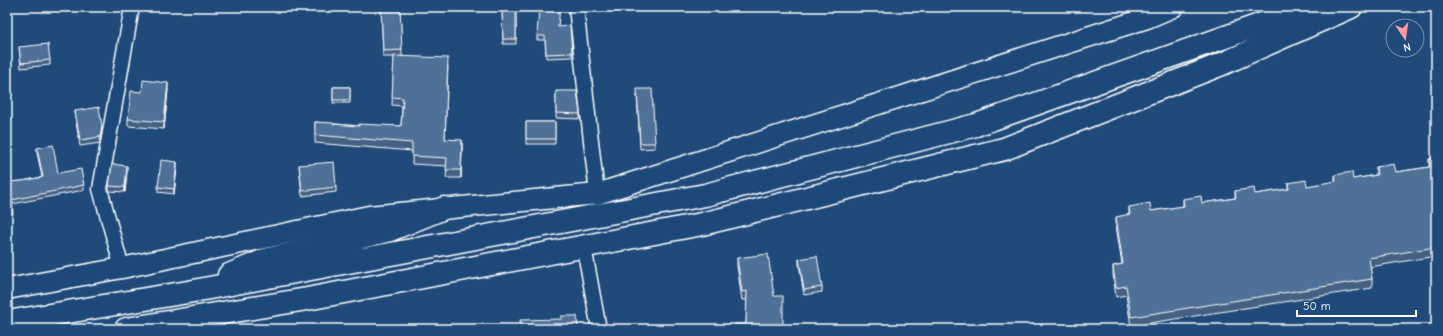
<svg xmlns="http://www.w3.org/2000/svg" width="1443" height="336" viewBox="0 0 1443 336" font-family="'Comic Neue',sans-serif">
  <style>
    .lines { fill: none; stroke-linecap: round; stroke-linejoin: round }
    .street-casing { stroke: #fff; stroke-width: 17 }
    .secondary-casing { stroke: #fff; stroke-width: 23 }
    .highway-casing { stroke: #fff; stroke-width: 25 }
    .street { stroke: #1f4a7a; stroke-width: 14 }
    .secondary { stroke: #1f4a7a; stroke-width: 20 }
    .highway { stroke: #1f4a7a; stroke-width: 22 }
    .wall { fill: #456182; stroke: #fff }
    .shaded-wall { fill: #384f6a; stroke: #fff }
    .building { fill: #507197; stroke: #fff }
  </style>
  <rect width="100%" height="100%" fill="#1f4a7a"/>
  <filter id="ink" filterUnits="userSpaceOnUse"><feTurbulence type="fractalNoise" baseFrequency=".025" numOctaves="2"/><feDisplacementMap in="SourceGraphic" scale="8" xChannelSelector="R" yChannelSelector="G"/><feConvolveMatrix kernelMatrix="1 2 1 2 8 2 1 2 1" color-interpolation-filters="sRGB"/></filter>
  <g filter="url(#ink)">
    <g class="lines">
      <defs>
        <path id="street" d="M576,7L597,194
          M584,247L599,329
          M122,268L100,189L132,7"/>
        <path id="secondary" d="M7,289L122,268L369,216L597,194L1147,18L1173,7"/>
        <path id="highway" d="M229,275L265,260L390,230L444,208
          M7,322L188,292L705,195L976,125L1279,18L1303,7
          M126,329L307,299L702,224L1004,149L1222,64L1351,7"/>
      </defs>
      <!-- street casing -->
      <use href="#street" class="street-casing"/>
      <!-- secondary casing -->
      <use href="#secondary" class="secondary-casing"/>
      <!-- highway casing -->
      <use href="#highway" class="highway-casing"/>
      <!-- street -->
      <use href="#street" class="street"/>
      <!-- secondary -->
      <use href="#secondary" class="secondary"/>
      <!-- highway -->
      <use href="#highway" class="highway"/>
    </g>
    <!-- wall -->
    <path class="wall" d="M381,7H400L402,56L448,66L445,139L462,148L461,178H446L447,166L412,164V151L315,143V122L359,126H401L402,106L392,105L394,57H383Z
      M502,7H516V44H503Z
      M559,27L572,53V57L546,58L545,40H537V36Z
      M19,47L50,60V65L21,68Z
      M333,87H350V103H333Z
      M168,90L164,129L128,126V119Z
      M556,91L580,114V119L556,118Z
      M637,95L655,143V148L640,149Z
      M75,111L102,131L100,143L80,146L75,117Z
      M526,122H555V144H526Z
      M37,148L58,173L84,185V190L12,204L13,214L7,215V182L22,181L42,177L37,153Z
      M1436,158V256L1370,267L1372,279V288L1131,326L1126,295L1116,297L1113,274V266L1122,264L1116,226V217L1129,215V207L1151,211L1183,206V199L1202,203L1235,198V191L1255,194L1288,189V183L1307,186L1335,182V175L1353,179L1376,175V167L1396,172L1429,167V159Z
      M299,165L336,187V192L302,196Z
      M177,167L174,194L158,192V187Z
      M127,171L125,192L109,191V186Z
      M737,258L774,296L783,329L746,324L747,300H742L737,266Z
      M799,259L822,287V292L804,295L799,264Z"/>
    <!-- shaded-wall -->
    <path class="shaded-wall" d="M168,83V90L164,129V122Z
      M102,126V131L100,143V137Z
      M462,140V148L461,178V170Z
      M177,162V167L174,194V189Z
      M127,166V171L125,192V187Z"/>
    <!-- building -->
    <path class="building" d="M381,7H400L402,50L383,51Z
      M502,7H516V39H503Z
      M539,7H560L558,27L570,26L572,53L546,54L545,36H537Z
      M48,44L50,60L21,63L19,47Z
      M394,56L448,58L445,139L462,140L461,170H446L447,158L412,156V143L315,135V122L333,123V124L359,126V124L401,126L403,98L392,97Z
      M143,80L168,83L164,122L128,119L131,91L142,92Z
      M333,87H350V100H333Z
      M637,89H652L655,143H640Z
      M556,91H577L580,114L556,113Z
      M99,107L102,126L100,137L80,140L75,111Z
      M526,122H555V139H526Z
      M53,145L58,173L81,169L84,185L12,200L13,209L7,210V182L22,181L43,177L37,148Z
      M1436,158V247L1369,258L1372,279L1131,317L1126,286L1116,288L1113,266L1123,264L1116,217L1130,214L1129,207L1150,203L1151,211L1184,206L1183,199L1201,196L1202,203L1236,198L1235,191L1254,188L1255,194L1289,189L1288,183L1306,180L1307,186L1336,181L1335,175L1352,172L1353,179L1377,175L1376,167L1394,164L1396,172L1430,167L1429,159Z
      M161,160L177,162L174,189L158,187Z
      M334,162L336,187L302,191L299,165Z
      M112,164L127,166L125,187L109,186Z
      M768,254L774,296H783V329H735V324H746L747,291L742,292L737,258Z
      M817,256L822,287L804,290L799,259Z
      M561,316H577L578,329H521L520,320L561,319Z"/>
  </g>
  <!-- margin -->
  <rect width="1443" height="336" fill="none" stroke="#1f4a7a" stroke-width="24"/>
  <rect x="12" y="12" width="1419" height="312" fill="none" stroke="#fff" stroke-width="1.5" filter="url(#ink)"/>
  <!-- north arrow -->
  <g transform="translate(1405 38) rotate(167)"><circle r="19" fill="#1f4a7a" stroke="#7992af"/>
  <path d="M0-3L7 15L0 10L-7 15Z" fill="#ff9aa2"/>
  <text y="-6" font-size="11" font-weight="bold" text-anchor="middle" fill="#ffffff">N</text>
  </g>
  <!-- scale -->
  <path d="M1297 310v6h119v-6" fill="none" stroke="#ffffff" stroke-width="2"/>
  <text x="1303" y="310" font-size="12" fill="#ffffff" stroke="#1f4a7a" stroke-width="3" paint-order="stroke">50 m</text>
</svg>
